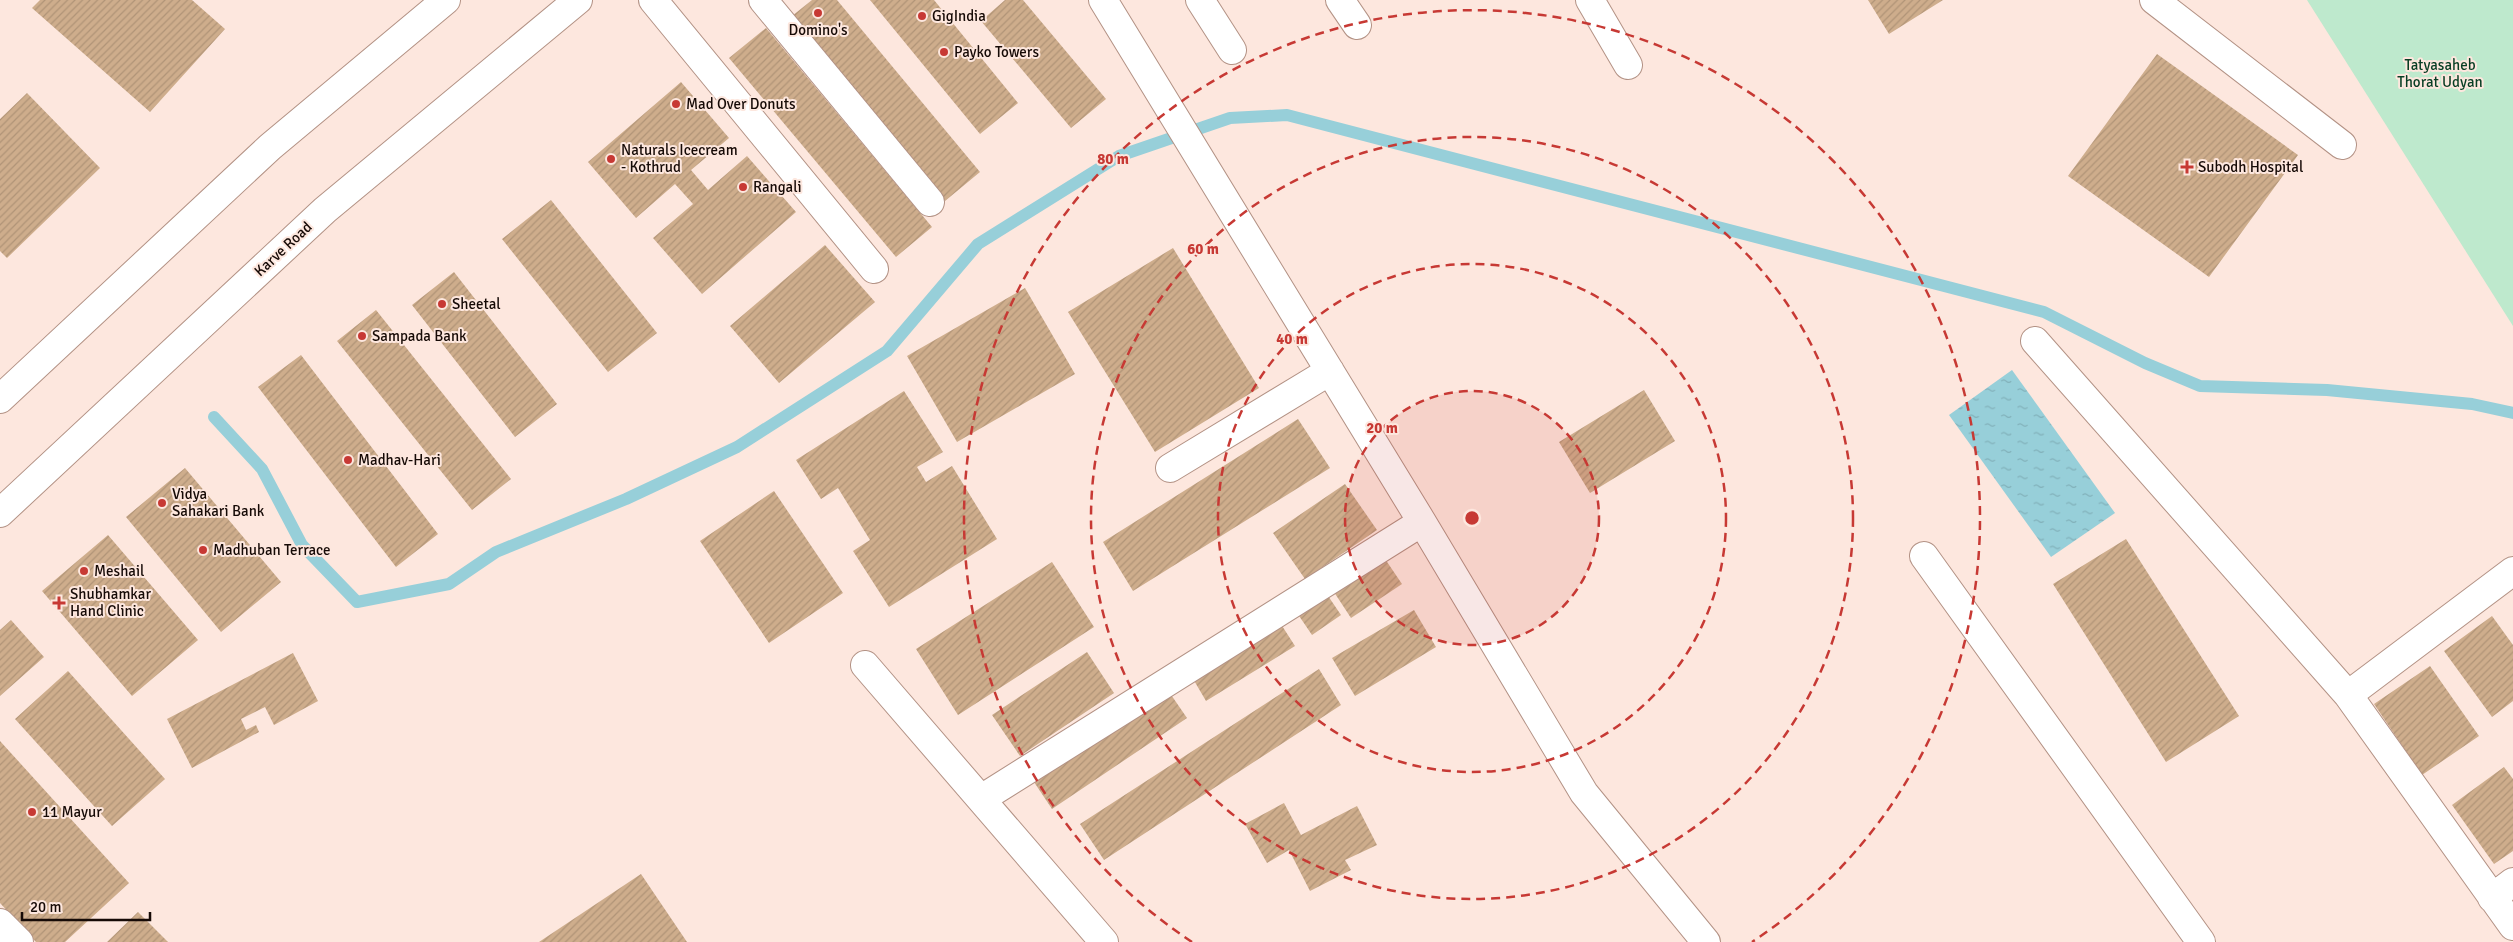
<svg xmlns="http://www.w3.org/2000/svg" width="2513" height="942" viewBox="0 0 2513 942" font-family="Signika,sans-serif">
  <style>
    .park { fill: #bee9cd }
    .water { fill: url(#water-ripples) }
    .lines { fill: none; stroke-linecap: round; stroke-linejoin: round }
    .stream { stroke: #97cfd9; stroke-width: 12 }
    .building { fill: url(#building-hatch) }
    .minor-casing { stroke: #b39285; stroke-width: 30 }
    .major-casing { stroke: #b39285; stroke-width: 30 }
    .minor { stroke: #fff; stroke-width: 28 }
    .major { stroke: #fff; stroke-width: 28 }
    .ring { fill: none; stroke: #c73934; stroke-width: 2.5; stroke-dasharray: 9 6 }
    .poi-dot { fill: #c73934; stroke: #fde7de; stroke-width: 2 }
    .labels { text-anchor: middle; stroke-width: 4; stroke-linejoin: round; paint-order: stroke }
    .poi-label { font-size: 15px; fill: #160a06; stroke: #fde7de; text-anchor: start }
    .park-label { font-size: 15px; fill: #083e24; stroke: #fde7de }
    .street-label { font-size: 15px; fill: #160a06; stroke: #fde7de }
    .centre { fill: #c73934; stroke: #fde7de; stroke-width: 2.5 }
    .ring-label { font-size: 15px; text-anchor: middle; font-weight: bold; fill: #c73934; stroke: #fde7de; stroke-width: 4; stroke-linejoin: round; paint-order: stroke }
  </style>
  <defs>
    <pattern id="water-ripples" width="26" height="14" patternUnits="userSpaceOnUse" patternTransform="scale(1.25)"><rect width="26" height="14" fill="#97cfd9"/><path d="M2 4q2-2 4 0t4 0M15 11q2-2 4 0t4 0" fill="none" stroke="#81b0b9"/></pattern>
    <pattern id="building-hatch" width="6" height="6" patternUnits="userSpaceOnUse" patternTransform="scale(1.25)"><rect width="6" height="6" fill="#cead8c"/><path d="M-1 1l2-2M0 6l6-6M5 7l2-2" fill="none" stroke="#b09477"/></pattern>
  </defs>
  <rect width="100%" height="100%" fill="#fde7de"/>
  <!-- park -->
  <path class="park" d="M2307,0H2513V326Z"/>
  <!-- water -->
  <path class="water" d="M2012,370L2115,513L2051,557L1949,415Z"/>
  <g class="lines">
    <!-- stream -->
    <path class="stream" d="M214,417L262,469L302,545L357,602L449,584L496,552L626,499L737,447L887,351L978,244L1119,156L1230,118L1287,115L2044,312L2145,363L2200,386L2327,390L2472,404L2513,413"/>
  </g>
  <!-- building -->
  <path class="building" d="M40,0H192L225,29L150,112L32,8Z
    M812,0H837L980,172L945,201L792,16Z
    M870,0H934L1018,103L980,134Z
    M1005,0H1023L1106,99L1071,128L981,21Z
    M1868,0H1943L1889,34Z
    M766,28L932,227L896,257L729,58Z
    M2157,54L2298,155L2209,277L2068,176Z
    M681,82L729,138L691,170L708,190L747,156L796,212L702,294L653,238L693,204L675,184L636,218L588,162Z
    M27,93L100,168L7,258L0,251V119Z
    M551,200L657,333L608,372L502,239Z
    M825,245L875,302L779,383L730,326Z
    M1173,248L1259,388L1155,452L1068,312Z
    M454,272L557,404L515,437L412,305Z
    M1025,288L1075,374L957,442L907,356Z
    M376,310L511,479L472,510L337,341Z
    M301,355L438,534L396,567L258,387Z
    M1644,390L1675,441L1590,493L1559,442Z
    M904,391L943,452L917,467L926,482L952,466L997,539L889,607L853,551L870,540L838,488L821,499L796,460Z
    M1298,419L1330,468L1133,591L1103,542Z
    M185,468L281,582L221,632L126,517Z
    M1345,484L1377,530L1305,579L1273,533Z
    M774,491L843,593L769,643L700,541Z
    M108,535L198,640L132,696L42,591Z
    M2126,539L2239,716L2166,762L2053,584Z
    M1381,553L1402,584L1351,618L1330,586Z
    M1052,562L1094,627L958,715L916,649Z
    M1322,587L1341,615L1312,635L1293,607Z
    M1414,610L1436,647L1355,696L1332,658Z
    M2492,616L2513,645V701L2492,717L2444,651Z
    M1277,618L1295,646L1206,701L1189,672Z
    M11,620L44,657L0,696V630Z
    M1087,652L1114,693L1020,756L992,715Z
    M293,653L318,701L274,725L265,707L241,719L246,730L256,725L259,732L192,768L167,719Z
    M2430,666L2479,736L2422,775L2374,704Z
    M1319,669L1341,705L1104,860L1080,824Z
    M68,671L165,779L112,826L15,719Z
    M1165,686L1187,718L1052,809L1030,776Z
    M0,741L129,883L65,942H36L0,903Z
    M2504,767L2513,779V851L2494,864L2452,805Z
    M1284,803L1301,835L1357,806L1377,845L1345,860L1351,870L1310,891L1289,850L1267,863L1245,824Z
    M641,874L687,942H539Z
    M138,912L168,942H107Z"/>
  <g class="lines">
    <defs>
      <path id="minor" d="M653,0L874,269
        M763,0L930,202
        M1103,0L1422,522L1584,793L1706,942
        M1200,0L1232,50
        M1340,0L1357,25
        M1590,0L1628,65
        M2154,0L2342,145
        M2035,341L2348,695
        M1170,468L1330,371
        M1924,556L2201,942
        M2513,571L2348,695L2513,926
        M865,665L1104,942
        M981,799L1422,522
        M2492,898L2513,882
        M0,923L19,942"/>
      <path id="major" d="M0,399L270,147L446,0
        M0,513L325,210L578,0"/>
    </defs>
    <!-- minor casing -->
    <use href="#minor" class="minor-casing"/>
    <!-- major casing -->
    <use href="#major" class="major-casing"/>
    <!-- minor -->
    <use href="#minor" class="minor"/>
    <!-- major -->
    <use href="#major" class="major"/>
  </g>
  <!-- distance rings -->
  <circle cx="1472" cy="518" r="127" fill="#c73934" fill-opacity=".12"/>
  <g class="ring">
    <circle cx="1472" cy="518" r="127"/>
    <circle cx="1472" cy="518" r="254"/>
    <circle cx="1472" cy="518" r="381"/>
    <path d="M1192 942A508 508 0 1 1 1752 942"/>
  </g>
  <!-- markers -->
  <g class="poi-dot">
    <circle cx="818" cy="13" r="5"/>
    <circle cx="922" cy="16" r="5"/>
    <circle cx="944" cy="52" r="5"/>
    <circle cx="676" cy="104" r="5"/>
    <circle cx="611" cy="159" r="5"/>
    <path d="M2184.5 159.5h5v5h5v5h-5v5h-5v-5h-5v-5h5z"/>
    <circle cx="743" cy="187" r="5"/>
    <circle cx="442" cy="304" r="5"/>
    <circle cx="362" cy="336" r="5"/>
    <circle cx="348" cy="460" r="5"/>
    <circle cx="162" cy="503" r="5"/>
    <circle cx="203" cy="550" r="5"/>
    <circle cx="84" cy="571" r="5"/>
    <path d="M56.5 595.5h5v5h5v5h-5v5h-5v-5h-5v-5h5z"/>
    <circle cx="32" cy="812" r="5"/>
  </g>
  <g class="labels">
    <!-- poi labels -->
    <g class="poi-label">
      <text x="932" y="21">GigIndia</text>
      <text x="818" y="35" text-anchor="middle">Domino's</text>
      <text x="954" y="57">Payko Towers</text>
      <text x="686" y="109">Mad Over Donuts</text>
      <text x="621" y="155">Naturals Icecream<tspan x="621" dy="17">- Kothrud</tspan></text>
      <text x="2198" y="172">Subodh Hospital</text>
      <text x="753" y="192">Rangali</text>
      <text x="452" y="309">Sheetal</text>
      <text x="372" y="341">Sampada Bank</text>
      <text x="358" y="465">Madhav-Hari</text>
      <text x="172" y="499">Vidya<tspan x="172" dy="17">Sahakari Bank</tspan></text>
      <text x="213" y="555">Madhuban Terrace</text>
      <text x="94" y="576">Meshail</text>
      <text x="70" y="599">Shubhamkar<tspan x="70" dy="17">Hand Clinic</tspan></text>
      <text x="42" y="817">11 Mayur</text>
    </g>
    <!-- park labels -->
    <g class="park-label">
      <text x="2440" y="70">Tatyasaheb<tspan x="2440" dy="17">Thorat Udyan</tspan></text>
    </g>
    <!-- street labels -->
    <g class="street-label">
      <text transform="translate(283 249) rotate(-43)" y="5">Karve Road</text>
    </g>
  </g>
  <circle cx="1472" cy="518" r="8" class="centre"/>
  <g class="ring-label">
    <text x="1113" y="164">80 m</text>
    <text x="1203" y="254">60 m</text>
    <text x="1292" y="344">40 m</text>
    <text x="1382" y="433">20 m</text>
  </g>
  <!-- scale -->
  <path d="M22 912v8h128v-8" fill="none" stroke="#160a06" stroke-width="2.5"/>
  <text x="30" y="912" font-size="15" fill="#160a06" stroke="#fde7de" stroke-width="4" paint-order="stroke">20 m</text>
</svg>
